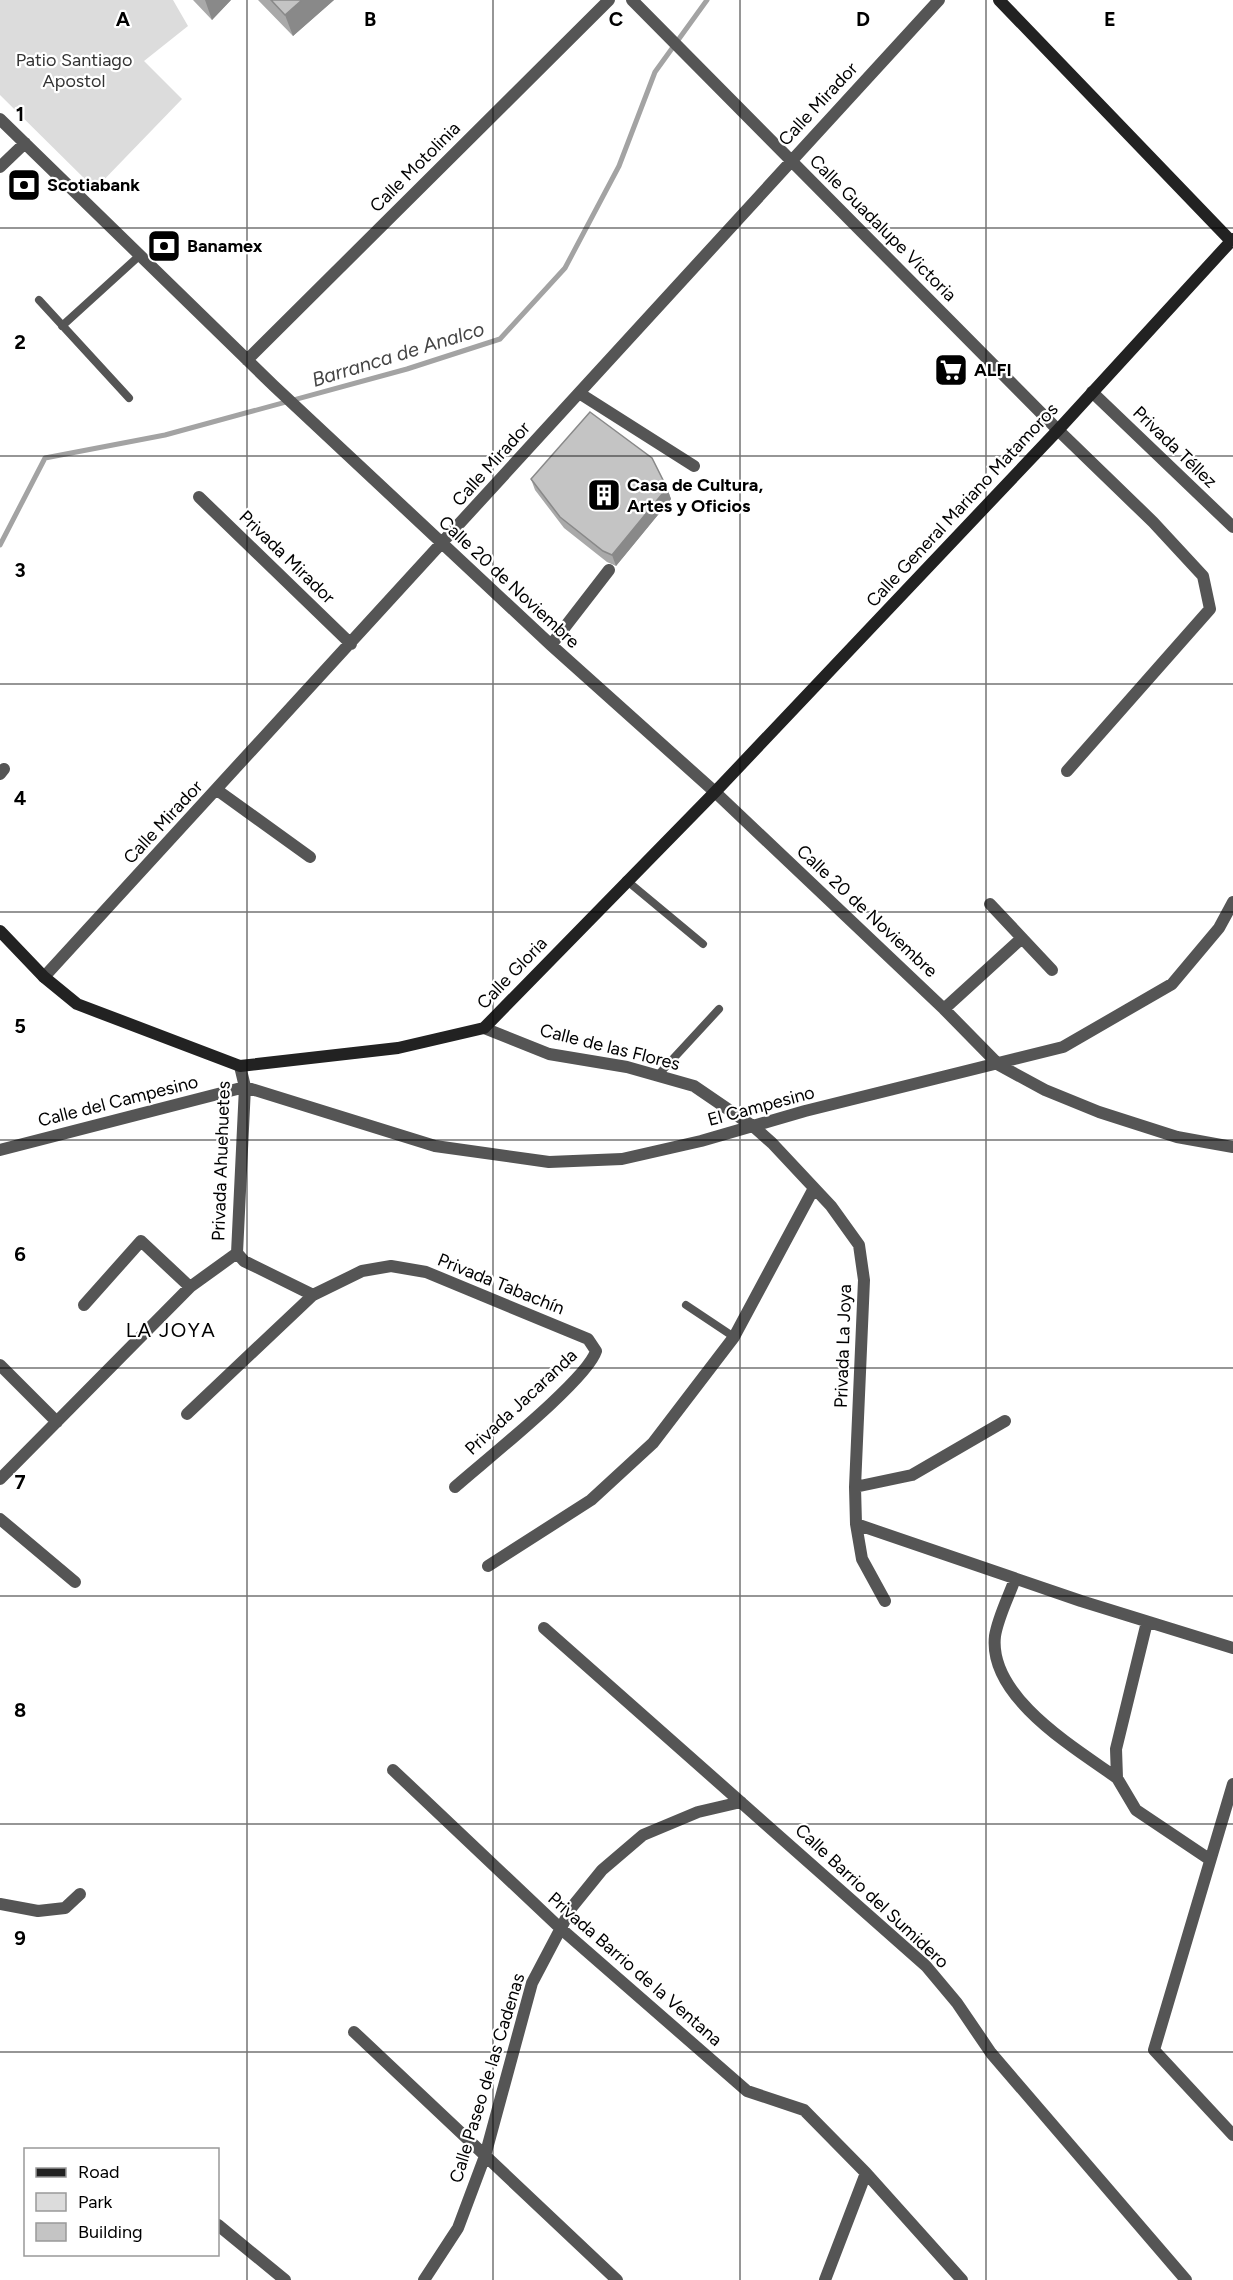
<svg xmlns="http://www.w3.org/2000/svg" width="1233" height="2280" viewBox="0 0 1233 2280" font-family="Figtree,sans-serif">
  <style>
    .green { fill: #dcdcdc }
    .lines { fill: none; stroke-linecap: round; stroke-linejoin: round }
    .stream { stroke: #a3a3a3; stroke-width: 5 }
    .lane { stroke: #555; stroke-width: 8 }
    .street { stroke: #555; stroke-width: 12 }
    .secondary { stroke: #222; stroke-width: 12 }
    .wall { fill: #a9a9a9 }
    .shaded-wall { fill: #898989 }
    .building { fill: #c4c4c4; stroke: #898989; stroke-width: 1.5 }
    .grid { fill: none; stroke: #000; stroke-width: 1.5; stroke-opacity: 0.55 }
    .labels { text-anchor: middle; stroke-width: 4.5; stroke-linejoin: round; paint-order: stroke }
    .park-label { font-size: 18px; fill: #333; stroke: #fff }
    .street-label { font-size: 18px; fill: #000; stroke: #fff }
    .poi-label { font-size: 18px; font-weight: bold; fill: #000; stroke: #fff; text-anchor: start }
    .water-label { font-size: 20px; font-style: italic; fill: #444; stroke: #fff }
    .neighbourhood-label { font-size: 20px; letter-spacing: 1.5px; fill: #000; stroke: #fff }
    .grid-label { font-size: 20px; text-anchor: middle; font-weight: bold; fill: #000; stroke: #fff; stroke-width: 4.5; stroke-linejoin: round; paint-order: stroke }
  </style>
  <rect width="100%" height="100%" fill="#fff"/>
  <!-- green -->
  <path class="green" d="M0,0H173L188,26L144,61L182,99L95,189L0,95Z"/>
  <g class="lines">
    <!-- stream -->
    <path class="stream" d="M0,545L45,458L165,435L407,369L500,339L565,268L619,166L655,72L707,0"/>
    <!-- lane -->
    <path class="lane" d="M39,300L129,398
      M62,326L139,256
      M626,880L703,944
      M659,1074L719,1009
      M686,1305L734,1337"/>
    <!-- street -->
    <path class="street" d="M632,0L1058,430L1153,522L1203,576L1210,609L1067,771
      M0,119L274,386L551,645L715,792L944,1009L999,1065L1045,1090L1099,1112L1177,1137L1233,1147
      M0,167L25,143
      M247,360L609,0
      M1092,392L1233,527
      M579,393L694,466
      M199,497L351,644
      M551,645L609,570
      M0,774L4,769
      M217,790L310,857
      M990,904L1052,970
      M44,977L939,0
      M944,1009L1022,938
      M484,1028L549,1054L627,1067L694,1086L754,1127L772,1143L831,1206L859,1245L864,1280L855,1487L856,1524L862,1559L885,1601
      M0,1150L245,1087L435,1146L549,1162L622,1159L701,1141L805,1111L1063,1047L1172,984L1219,928L1233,902
      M237,1253L244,1261L313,1295L362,1271L391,1266L426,1272L588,1339L596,1351C587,1380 483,1462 455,1487
      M237,1253L245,1087L240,1066
      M84,1305L141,1241L190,1287
      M0,1365L57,1422
      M187,1414L313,1295
      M0,1479L190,1287L237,1253
      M855,1487L912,1475L1005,1421
      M0,1519L75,1582
      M856,1524L1081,1601L1233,1648
      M488,1566L591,1500L653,1443L734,1337L814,1188
      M1015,1579C1009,1596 998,1617 995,1636C988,1697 1075,1748 1117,1778
      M1147,1622L1116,1749L1117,1778L1136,1810L1209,1859
      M544,1628L926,1966L957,2003L991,2053L1186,2280
      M393,1770L559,1927L747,2091L804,2110L866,2173L962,2280
      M1233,1784L1154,2050L1233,2135
      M0,1904L38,1911L65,1908L80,1894
      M354,2032L617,2280
      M218,2225L285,2280
      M424,2280L458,2228L485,2156L532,1983L572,1907L602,1870L643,1835L698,1812L741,1802
      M825,2280L866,2173"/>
    <!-- secondary -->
    <path class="secondary" d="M999,0L1231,241
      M0,931L44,977L77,1004L240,1066L398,1048L484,1028L715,792L1058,430L1233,239"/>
  </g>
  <!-- wall -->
  <path class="wall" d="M193,0H231L212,20Z
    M258,0H334L293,36Z
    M531,479L667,488L671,499L616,566L607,562L564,528L535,490Z"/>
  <!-- shaded-wall -->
  <path class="shaded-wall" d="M205,0H231L212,20Z
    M302,0H334L293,36L285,15Z
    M667,488L671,499L616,566L612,555Z"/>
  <!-- building -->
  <path class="building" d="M271,0H302L285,15Z
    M590,412L652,458L667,488L612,555L603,551L560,517L531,479Z"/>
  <!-- grid -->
  <path class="grid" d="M247,0V2280M493,0V2280M740,0V2280M986,0V2280M0,228H1233M0,456H1233M0,684H1233M0,912H1233M0,1140H1233M0,1368H1233M0,1596H1233M0,1824H1233M0,2052H1233"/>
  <!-- icons -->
  <defs>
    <symbol id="bank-square" viewBox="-11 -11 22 22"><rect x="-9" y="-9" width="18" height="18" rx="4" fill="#000" stroke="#fff"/><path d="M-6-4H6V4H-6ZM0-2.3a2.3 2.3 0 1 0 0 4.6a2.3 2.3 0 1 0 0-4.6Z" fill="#fff"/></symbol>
    <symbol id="supermarket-square" viewBox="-11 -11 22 22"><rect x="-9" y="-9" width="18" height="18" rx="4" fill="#000" stroke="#fff"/><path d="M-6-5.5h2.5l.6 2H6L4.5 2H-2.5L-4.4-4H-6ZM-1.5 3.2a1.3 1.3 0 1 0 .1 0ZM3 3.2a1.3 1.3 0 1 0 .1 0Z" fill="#fff"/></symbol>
    <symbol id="building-square" viewBox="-11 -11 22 22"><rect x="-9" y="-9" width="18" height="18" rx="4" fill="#000" stroke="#fff"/><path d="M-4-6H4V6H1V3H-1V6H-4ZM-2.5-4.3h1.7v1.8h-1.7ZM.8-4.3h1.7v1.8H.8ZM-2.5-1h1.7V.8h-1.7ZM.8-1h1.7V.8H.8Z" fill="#fff"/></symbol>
  </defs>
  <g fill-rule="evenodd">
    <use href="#bank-square" x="5" y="166" width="38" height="38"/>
    <use href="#bank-square" x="145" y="227" width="38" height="38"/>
    <use href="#supermarket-square" x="932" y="351" width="38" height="38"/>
    <use href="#building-square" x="585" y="476" width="38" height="38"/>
  </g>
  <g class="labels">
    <!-- park labels -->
    <g class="park-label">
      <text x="74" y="66">Patio Santiago<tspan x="74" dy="21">Apostol</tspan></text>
    </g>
    <!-- street labels -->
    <g class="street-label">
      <text transform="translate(818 104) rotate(-47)" y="6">Calle Mirador</text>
      <text transform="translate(415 167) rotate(-45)" y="6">Calle Motolinia</text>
      <text transform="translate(883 228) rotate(45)" y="6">Calle Guadalupe Victoria</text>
      <text transform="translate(1175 447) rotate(44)" y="6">Privada Téllez</text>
      <text transform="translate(491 464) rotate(-48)" y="6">Calle Mirador</text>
      <text transform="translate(962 505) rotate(-47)" y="6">Calle General Mariano Matamoros</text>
      <text transform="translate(287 557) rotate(44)" y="6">Privada Mirador</text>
      <text transform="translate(509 582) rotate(43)" y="6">Calle 20 de Noviembre</text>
      <text transform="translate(163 822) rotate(-47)" y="6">Calle Mirador</text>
      <text transform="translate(867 911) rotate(43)" y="6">Calle 20 de Noviembre</text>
      <text transform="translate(512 973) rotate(-46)" y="6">Calle Gloria</text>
      <text transform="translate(610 1047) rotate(14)" y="6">Calle de las Flores</text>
      <text transform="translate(118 1101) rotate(-14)" y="6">Calle del Campesino</text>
      <text transform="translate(761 1106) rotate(-15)" y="6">El Campesino</text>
      <text transform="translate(221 1161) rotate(-88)" y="6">Privada Ahuehuetes</text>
      <text transform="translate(501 1284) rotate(22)" y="6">Privada Tabachín</text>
      <text transform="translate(843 1346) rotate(-88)" y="6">Privada La Joya</text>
      <text transform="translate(521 1402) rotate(-43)" y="6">Privada Jacaranda</text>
      <text transform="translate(872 1896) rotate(43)" y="6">Calle Barrio del Sumidero</text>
      <text transform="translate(635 1969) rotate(41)" y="6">Privada Barrio de la Ventana</text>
      <text transform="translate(487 2078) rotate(-73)" y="6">Calle Paseo de las Cadenas</text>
    </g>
    <!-- poi labels -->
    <g class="poi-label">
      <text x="47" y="191">Scotiabank</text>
      <text x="187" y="252">Banamex</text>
      <text x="974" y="376">ALFI</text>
      <text x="627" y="491">Casa de Cultura,<tspan x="627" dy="21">Artes y Oficios</tspan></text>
    </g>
    <!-- water labels -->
    <g class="water-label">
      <text transform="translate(398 354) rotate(-17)" y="7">Barranca de Analco</text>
    </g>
    <!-- neighbourhood labels -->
    <g class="neighbourhood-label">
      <text x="171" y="1337">LA JOYA</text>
    </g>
  </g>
  <g class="grid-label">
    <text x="123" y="26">A</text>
    <text x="370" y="26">B</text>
    <text x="616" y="26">C</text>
    <text x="863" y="26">D</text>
    <text x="1110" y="26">E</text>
    <text x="20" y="121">1</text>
    <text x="20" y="349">2</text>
    <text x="20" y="577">3</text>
    <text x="20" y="805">4</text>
    <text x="20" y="1033">5</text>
    <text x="20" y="1261">6</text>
    <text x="20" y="1489">7</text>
    <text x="20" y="1717">8</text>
    <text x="20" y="1945">9</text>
  </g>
  <!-- legend -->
  <rect x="24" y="2148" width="195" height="108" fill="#ffffff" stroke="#999999" stroke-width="1.5"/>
  <rect x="36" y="2168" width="30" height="9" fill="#222222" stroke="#999999" stroke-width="1.5"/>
  <text x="78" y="2178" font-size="18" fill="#000000">Road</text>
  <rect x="36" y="2193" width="30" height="18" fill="#dcdcdc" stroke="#999999" stroke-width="1.5"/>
  <text x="78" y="2208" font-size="18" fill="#000000">Park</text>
  <rect x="36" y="2223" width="30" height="18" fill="#c4c4c4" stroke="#999999" stroke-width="1.5"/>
  <text x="78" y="2238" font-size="18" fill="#000000">Building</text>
</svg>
